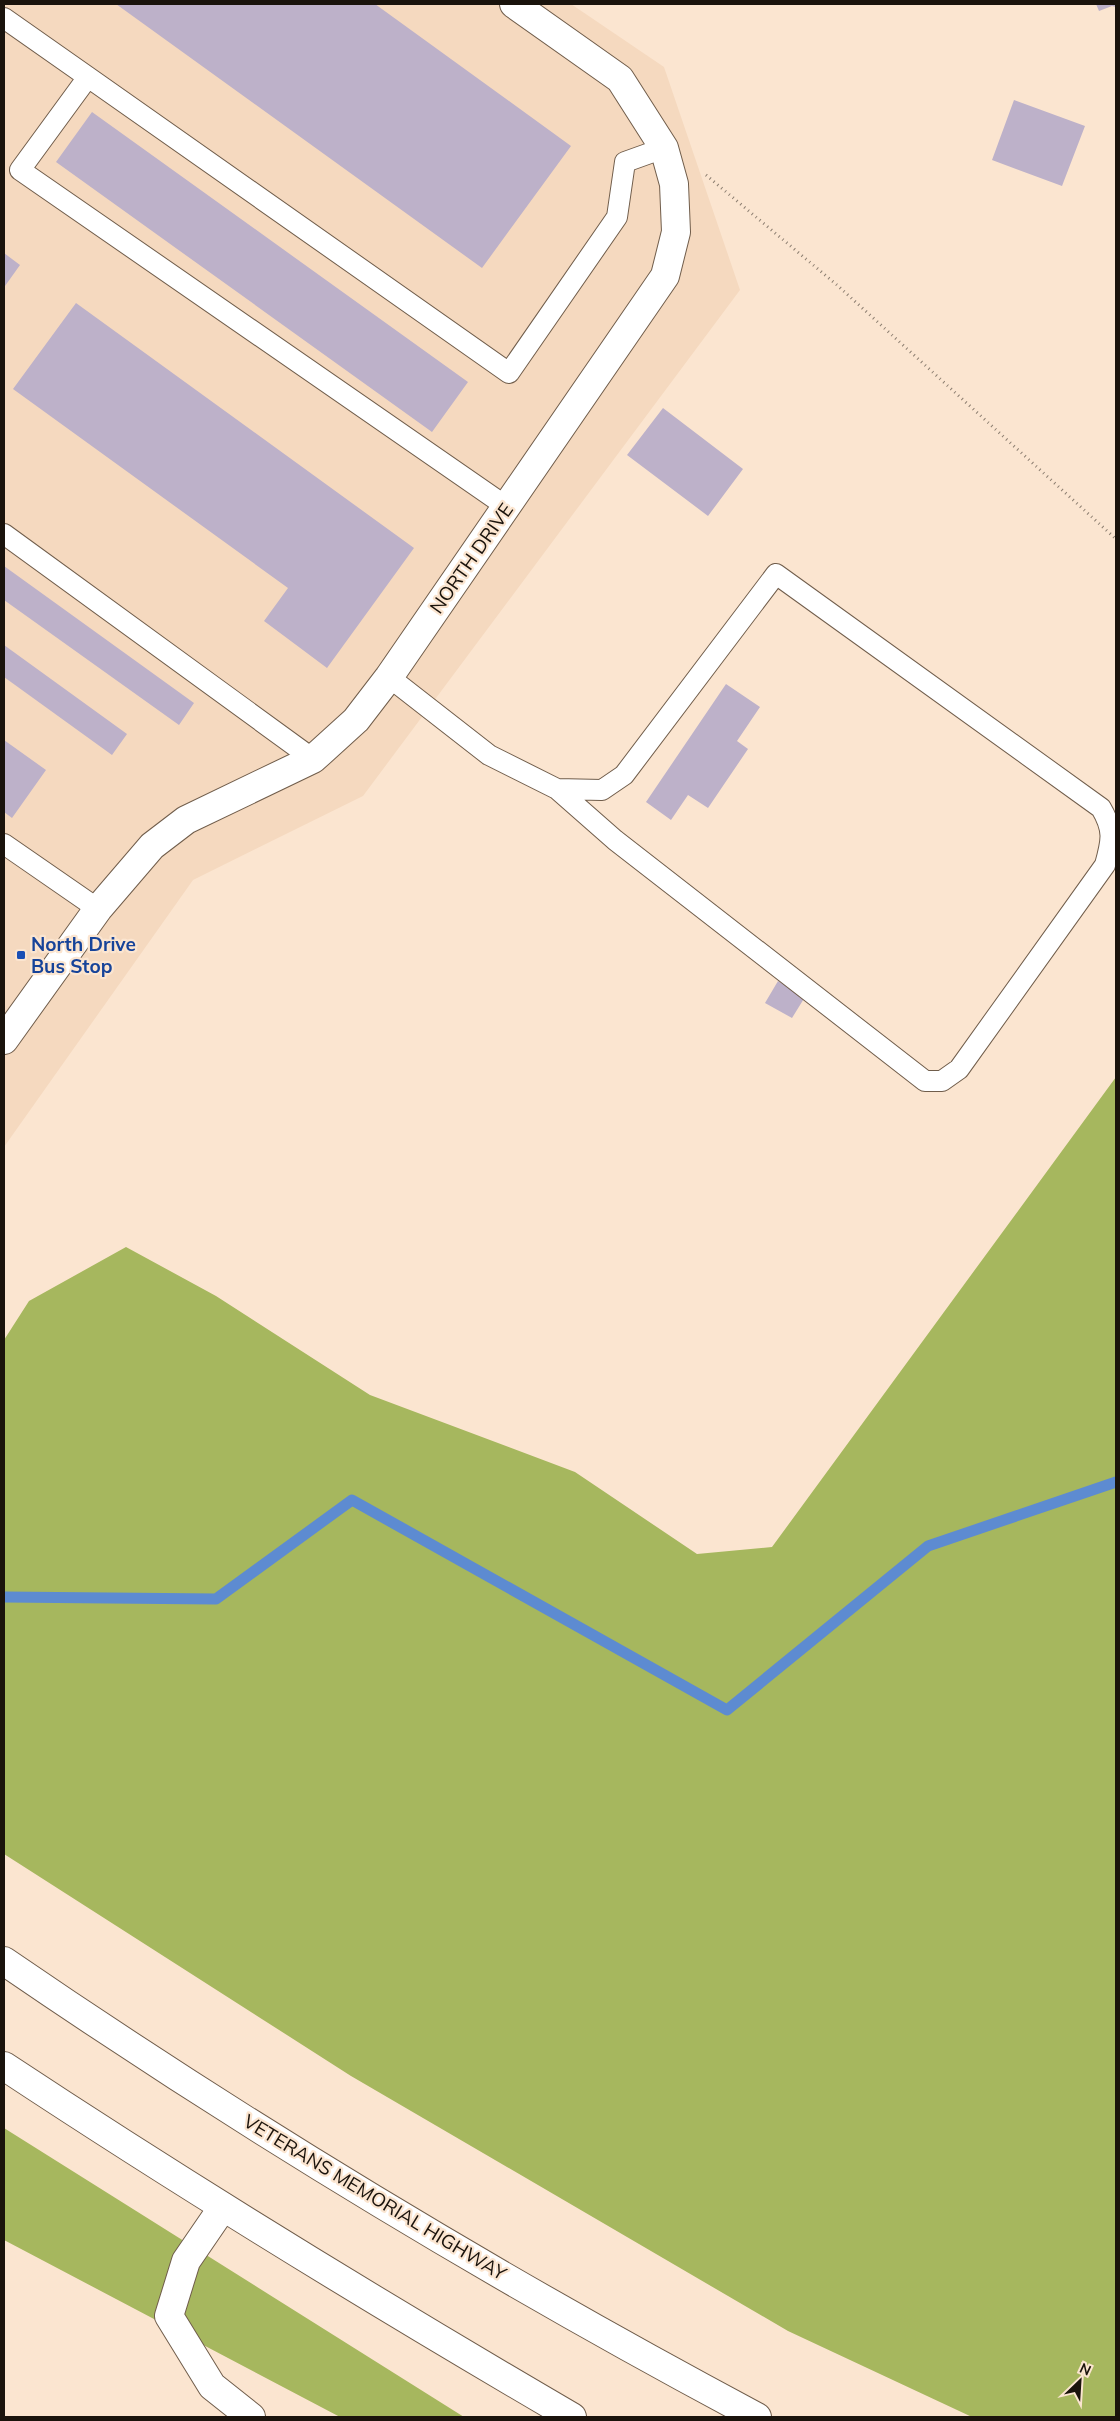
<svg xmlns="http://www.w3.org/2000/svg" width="1120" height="2421" viewBox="0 0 1120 2421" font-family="Mulish,sans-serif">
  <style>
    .built { fill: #f5d9bf }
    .forest { fill: #a6b75e }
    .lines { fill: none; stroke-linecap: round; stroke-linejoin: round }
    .stream { stroke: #5d8bd1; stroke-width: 11 }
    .building { fill: #bdb1c9 }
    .service-casing { stroke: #705d4b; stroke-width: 22 }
    .minor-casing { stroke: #705d4b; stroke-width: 30 }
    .tertiary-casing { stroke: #705d4b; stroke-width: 30 }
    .trunk-casing { stroke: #705d4b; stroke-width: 30 }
    .path { stroke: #8d7f71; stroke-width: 3; stroke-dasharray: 1 4; stroke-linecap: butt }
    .service { stroke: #fff; stroke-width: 20 }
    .minor { stroke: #fff; stroke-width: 28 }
    .tertiary { stroke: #fff; stroke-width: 28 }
    .trunk { stroke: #fff; stroke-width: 28 }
    .transit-dot { fill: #1a4fb4; stroke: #fbe5d0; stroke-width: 2 }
    .labels { text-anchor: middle; stroke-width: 4.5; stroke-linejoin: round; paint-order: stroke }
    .street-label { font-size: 19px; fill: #1a130c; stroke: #fbe5d0 }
    .transit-label { font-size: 19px; font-weight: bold; fill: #164399; stroke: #fbe5d0; text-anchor: start }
  </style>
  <rect width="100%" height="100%" fill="#fbe5d0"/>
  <!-- built -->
  <path class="built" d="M4,4H571L664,67L740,290L363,796L193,880L4,1147Z"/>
  <!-- forest -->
  <path class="forest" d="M1116,1077V2417H972L788,2331L351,2076L4,1854V1340L29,1301L126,1247L216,1296L370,1395L575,1472L697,1554L772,1547Z
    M4,2128L464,2417H340L4,2240Z"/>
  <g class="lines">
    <!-- stream -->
    <path class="stream" d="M4,1597L216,1599L352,1500L727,1710L928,1546L1116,1482"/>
  </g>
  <!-- building -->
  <path class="building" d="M116,4H375L571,146L482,268Z
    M1096,4H1116V7L1112,6L1099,11Z
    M1014,100L1085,126L1062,186L992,160Z
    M92,112L468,382L432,432L56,162Z
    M4,253L20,265L5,286L4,285Z
    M76,303L414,548L327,668L264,621L288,588L13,389Z
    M663,408L743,469L708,516L627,455Z
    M4,566L194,703L179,725L4,600Z
    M4,645L127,734L112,755L4,677Z
    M726,684L760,707L737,741L748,749L708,808L688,795L671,820L646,802Z
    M4,740L46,770L12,818L4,812Z
    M778,981L805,997L792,1018L765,1003Z"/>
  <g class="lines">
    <defs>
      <path id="service" d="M4,18L88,77L20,170L507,507
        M88,77L509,373L617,217L625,162L664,148
        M4,534L313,759
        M389,677L489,755L557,789L602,790L624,775L776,574L1101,808C1114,830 1112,840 1105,865L959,1069L942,1081H925L615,840L557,789
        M4,844L98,909"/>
      <path id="minor" d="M223,2207L186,2261L169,2316L212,2386L251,2417"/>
      <path id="tertiary" d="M4,1040L98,909L152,846L186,820L313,759L356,720L389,677L665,276L676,232L674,184L664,148L620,79L514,4"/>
      <path id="trunk" d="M4,1961C246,2127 498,2279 757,2417
        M4,2066C190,2189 380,2305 572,2417"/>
    </defs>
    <!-- service casing -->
    <use href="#service" class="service-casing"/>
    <!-- minor casing -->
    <use href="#minor" class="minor-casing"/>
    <!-- tertiary casing -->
    <use href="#tertiary" class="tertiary-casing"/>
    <!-- trunk casing -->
    <use href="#trunk" class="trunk-casing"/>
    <!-- path -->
    <path class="path" d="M706,175L837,285L1116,539"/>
    <!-- service -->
    <use href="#service" class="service"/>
    <!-- minor -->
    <use href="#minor" class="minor"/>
    <!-- tertiary -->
    <use href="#tertiary" class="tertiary"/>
    <!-- trunk -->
    <use href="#trunk" class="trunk"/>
  </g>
  <!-- markers -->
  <rect class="transit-dot" x="16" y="950" width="10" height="10" rx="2.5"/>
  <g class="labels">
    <!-- street labels -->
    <g class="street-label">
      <text transform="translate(471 558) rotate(-55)" y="7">NORTH DRIVE</text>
      <text transform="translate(375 2197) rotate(31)" y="7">VETERANS MEMORIAL HIGHWAY</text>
    </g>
    <!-- transit labels -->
    <g class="transit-label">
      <text x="31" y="951">North Drive<tspan x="31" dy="22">Bus Stop</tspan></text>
    </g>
  </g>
  <!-- border -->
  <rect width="1120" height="2421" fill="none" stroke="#1a130c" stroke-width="10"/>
  <!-- north arrow -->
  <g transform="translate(1080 2381) rotate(25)" stroke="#fbe5d0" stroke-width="4" paint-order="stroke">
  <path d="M0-4L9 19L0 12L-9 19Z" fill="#1a130c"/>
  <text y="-8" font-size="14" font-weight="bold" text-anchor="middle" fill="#1a130c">N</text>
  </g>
</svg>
